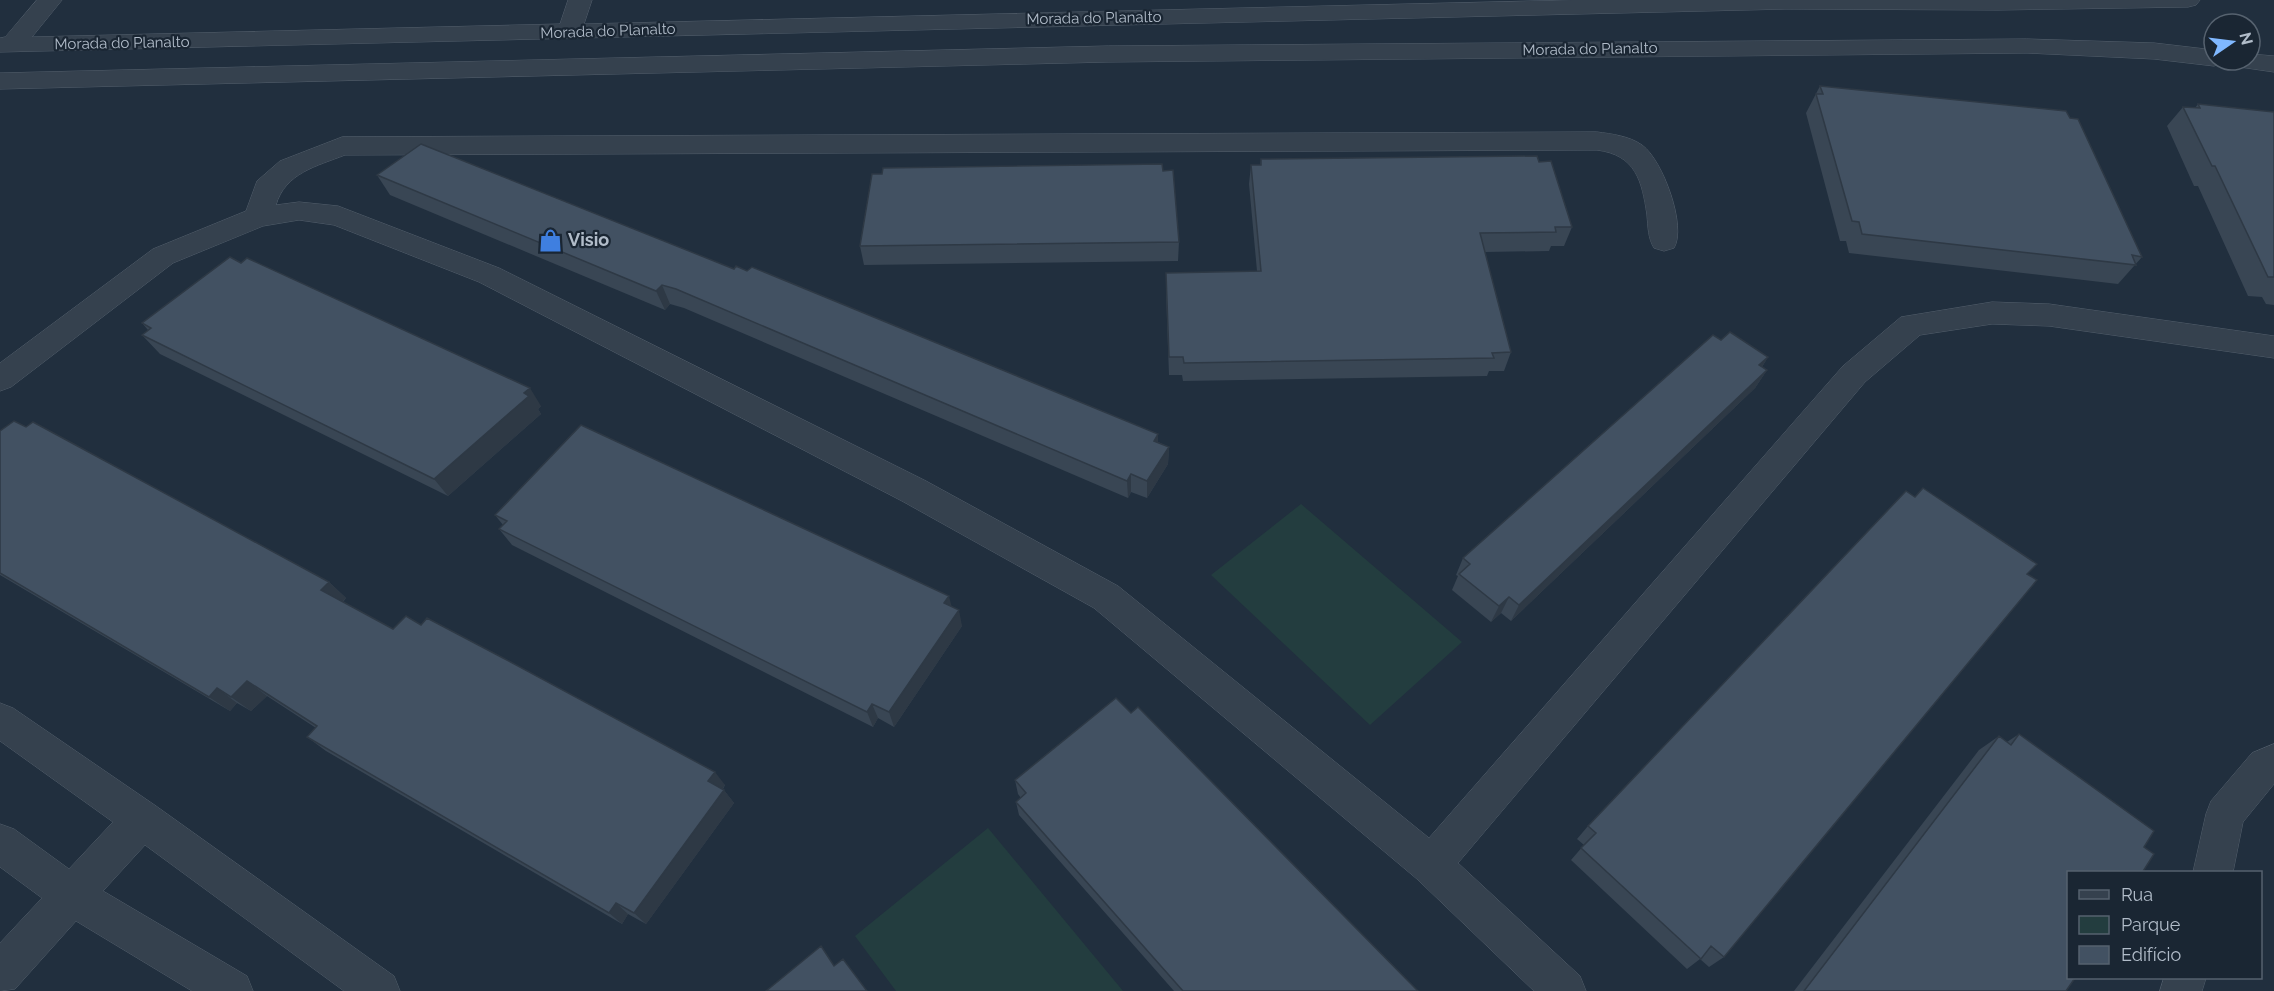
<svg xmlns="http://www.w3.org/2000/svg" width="2274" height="991" viewBox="0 0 2274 991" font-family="Raleway,sans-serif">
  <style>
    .green { fill: #233d3f }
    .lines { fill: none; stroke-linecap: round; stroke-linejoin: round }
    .minor-casing { stroke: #535f6c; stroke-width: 1 }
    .minor { fill: #35414e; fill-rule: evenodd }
    .wall { fill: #394654 }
    .shaded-wall { fill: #2e3945 }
    .building { fill: #425162; stroke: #2e3945; stroke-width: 1.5 }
    .labels { text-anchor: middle; stroke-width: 4.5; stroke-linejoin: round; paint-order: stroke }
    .far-street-label { font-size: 15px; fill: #b1bcc9; stroke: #1a2633 }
    .poi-label { font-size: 18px; font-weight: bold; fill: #b1bcc9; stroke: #1a2633; text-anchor: start }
  </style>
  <rect width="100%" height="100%" fill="#212f3e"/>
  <!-- green -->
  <path class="green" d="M1301,504L1462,642L1370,725L1211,575Z
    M988,828L1123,991H896L855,936Z"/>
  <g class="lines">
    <defs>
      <path id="minor" d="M37,0H62L32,37L560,24L568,0H592L584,24L1573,0H2200L2196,5L2188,7L1998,10L1787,9L0,52V38L5,37Z
        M2027,39L2154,43L2214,50V60H2250V54L2274,56V72L2226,65L2224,62L2214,66L2154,59L2027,53L1108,62L0,89V73L1108,46Z
        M1597,132C1612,134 1629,136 1642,145C1663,160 1687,227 1674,248L1664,251L1654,248C1648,238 1648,227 1647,215C1642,181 1636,155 1597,150L345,155C317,166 285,173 276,205L299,202L338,206L499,268L926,481L1118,586L1429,838L1843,366L1901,317L1992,302L2049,304L2274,336V358L2049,326L1992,324L1920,335L1865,382L1458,863L1580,976L1586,991H1534L1417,879L1094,608L902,501L479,282L334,225L299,220L263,226L173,263L11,387L0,391V363L153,249L246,211L257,181L280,161L342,137Z
        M0,703L13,708L156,806L394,976L400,991H344L145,845L103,891L247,976L253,991H192L76,921L15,989L0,991V943L42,898L0,867V824L14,829L69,869L113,822L0,741Z
        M2274,744V784L2243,822L2233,872H2193L2206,814L2211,801L2252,753Z
        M2164,978H2206L2202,991H2160Z"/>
    </defs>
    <!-- minor casing -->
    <use href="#minor" class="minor-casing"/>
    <!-- minor -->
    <use href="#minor" class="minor"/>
  </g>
  <!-- wall -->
  <path class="wall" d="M1820,86L2142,257L2118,284L1849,253L1846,241H1840L1806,113Z
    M2198,104L2274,112V305L2266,304L2262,297L2248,296L2198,186H2194L2167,126L2183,107L2195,108Z
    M1261,159L1539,162L1572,227L1564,246H1551L1549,251L1485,252L1511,352L1504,371H1489L1487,376L1183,381L1182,375H1169L1166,292V273L1257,271L1249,184L1251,165H1260Z
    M1163,171L1179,242L1178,261L864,265L860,246Z
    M377,175L1158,442L1169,447L1168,464L1147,498L1131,492L1128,498L684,308L670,304L665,310L390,195Z
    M142,323L541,406L538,409L541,414L448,496L160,354L142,335L148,330Z
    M1721,340L1768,357L1762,367L1767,370L1755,388L1511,621L1501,613L1491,622L1452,590L1458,576L1456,575L1463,558Z
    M0,431L329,582L346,598L343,602L393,629L725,785L723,789L734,803L646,924L628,914L622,924L326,751L307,737L316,728L267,696L251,711L237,703L230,711L0,575Z
    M495,515L952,607L962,626L894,727L878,718L873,727L512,545L499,529L503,525Z
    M2027,574L1724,957L1709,967L1700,959L1687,969L1571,860L1584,845L1577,839L1588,826Z
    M2019,734L2144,847L2066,991H1794L1979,750L1999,736L2007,742Z
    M1015,780L1418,991H1174L1019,815L1016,802L1021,798L1018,794Z"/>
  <!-- shaded-wall -->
  <path class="shaded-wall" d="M662,285L670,304L665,310L656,291Z
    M1768,357L1757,375L1759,365Z
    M1767,370L1755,388L1511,621L1519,605Z
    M530,388L541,406L538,409L541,414L448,496L434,479Z
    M1158,434V452L1154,441Z
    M1169,447L1168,464L1147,498V481Z
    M1131,474V492L1128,498L1127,481Z
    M329,582L346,598L338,606L321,590Z
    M949,596L953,612L944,603Z
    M1509,597L1501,613L1491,622L1499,606Z
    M959,610L962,626L894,727L889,712Z
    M247,681L267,696L251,711L231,697Z
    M217,688L237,703L230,711L209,697Z
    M872,704L878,718L873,727L867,712Z
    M715,772L725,785L718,795L708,781Z
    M724,790L734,803L646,924L634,913Z
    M616,903L628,914L622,924L609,913Z"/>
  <!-- building -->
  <path class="building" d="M1820,86L2066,111L2070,118L2078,119L2142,257L2132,255L2136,265L1862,234L1859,222L1852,221L1816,94H1823Z
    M2198,104L2274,112V277H2268L2215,166H2212L2183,107L2200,108Z
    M421,144L734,269L736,266L747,271L752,267L1158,434L1154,441L1169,447L1147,481L1131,474L1127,481L676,289L662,285L656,291L377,175Z
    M1537,156L1539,162L1551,161L1572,227H1555L1556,232L1480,233L1511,352L1492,353L1494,358L1184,363L1183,357H1169L1166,273L1261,271L1251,165H1261V159Z
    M1162,164L1163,171L1173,170L1179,242L860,246L872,174H882L883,168Z
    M230,257L241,263L247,258L530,388L524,393L529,396L434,479L142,335L151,328L142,323Z
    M1730,332L1768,357L1759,365L1767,370L1519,605L1509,597L1499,606L1459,574L1470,564L1463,558L1713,335L1721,340Z
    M14,421L26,427L33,422L329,582L321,590L393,629L406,616L421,625L427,618L503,658L715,772L708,781L724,790L634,913L616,903L609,913L307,737L317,726L247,681L231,697L217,688L209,697L0,573V431Z
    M581,425L949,596L944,603L959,610L889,712L872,704L867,712L499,529L507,521L495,515Z
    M1923,488L2037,564L2027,574L2037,580L1724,957L1711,946L1701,959L1581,848L1596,833L1588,826L1906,491L1915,497Z
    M1116,698L1131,713L1138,707L1418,991H1183L1016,802L1026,793L1015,780Z
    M2019,734L2154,831L2144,847L2154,854L2142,873H2068V978H2075L2066,991H1804L1999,736L2011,745Z
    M821,946L834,966L843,959L867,991H766Z"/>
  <!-- icons -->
  <defs>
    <symbol id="shop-bare" viewBox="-9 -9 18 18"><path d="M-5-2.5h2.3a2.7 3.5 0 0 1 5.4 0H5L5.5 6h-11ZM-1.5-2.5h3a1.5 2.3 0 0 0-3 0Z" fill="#3f7fe0" stroke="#1a2633" stroke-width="2.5" paint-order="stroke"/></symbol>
  </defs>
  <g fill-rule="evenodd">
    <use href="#shop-bare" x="534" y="224" width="33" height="33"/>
  </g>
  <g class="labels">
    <!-- far-street labels -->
    <g class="far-street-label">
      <text transform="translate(1094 18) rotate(-1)" y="5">Morada do Planalto</text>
      <text transform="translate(608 31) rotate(-2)" y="5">Morada do Planalto</text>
      <text transform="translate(122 43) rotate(-1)" y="5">Morada do Planalto</text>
      <text transform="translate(1590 49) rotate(-1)" y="5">Morada do Planalto</text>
    </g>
    <!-- poi labels -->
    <g class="poi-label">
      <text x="568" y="246">Visio</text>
    </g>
  </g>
  <!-- legend -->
  <rect x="2067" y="871" width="195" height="108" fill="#1a2633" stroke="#56626f" stroke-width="1.5"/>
  <rect x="2079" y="890" width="30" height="9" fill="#35414e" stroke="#56626f" stroke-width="1.5"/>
  <text x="2121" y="901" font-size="18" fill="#b1bcc9">Rua</text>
  <rect x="2079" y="916" width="30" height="18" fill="#233d3f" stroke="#56626f" stroke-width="1.5"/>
  <text x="2121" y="931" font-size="18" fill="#b1bcc9">Parque</text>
  <rect x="2079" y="946" width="30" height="18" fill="#425162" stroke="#56626f" stroke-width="1.5"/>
  <text x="2121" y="961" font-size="18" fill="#b1bcc9">Edifício</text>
  <!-- north arrow -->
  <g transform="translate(2232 42) rotate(76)"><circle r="28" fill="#1a2633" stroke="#56626f" stroke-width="1.5"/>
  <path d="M0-4.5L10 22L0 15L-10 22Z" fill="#80b8ff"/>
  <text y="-9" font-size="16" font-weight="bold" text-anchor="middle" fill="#b1bcc9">N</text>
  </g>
</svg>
